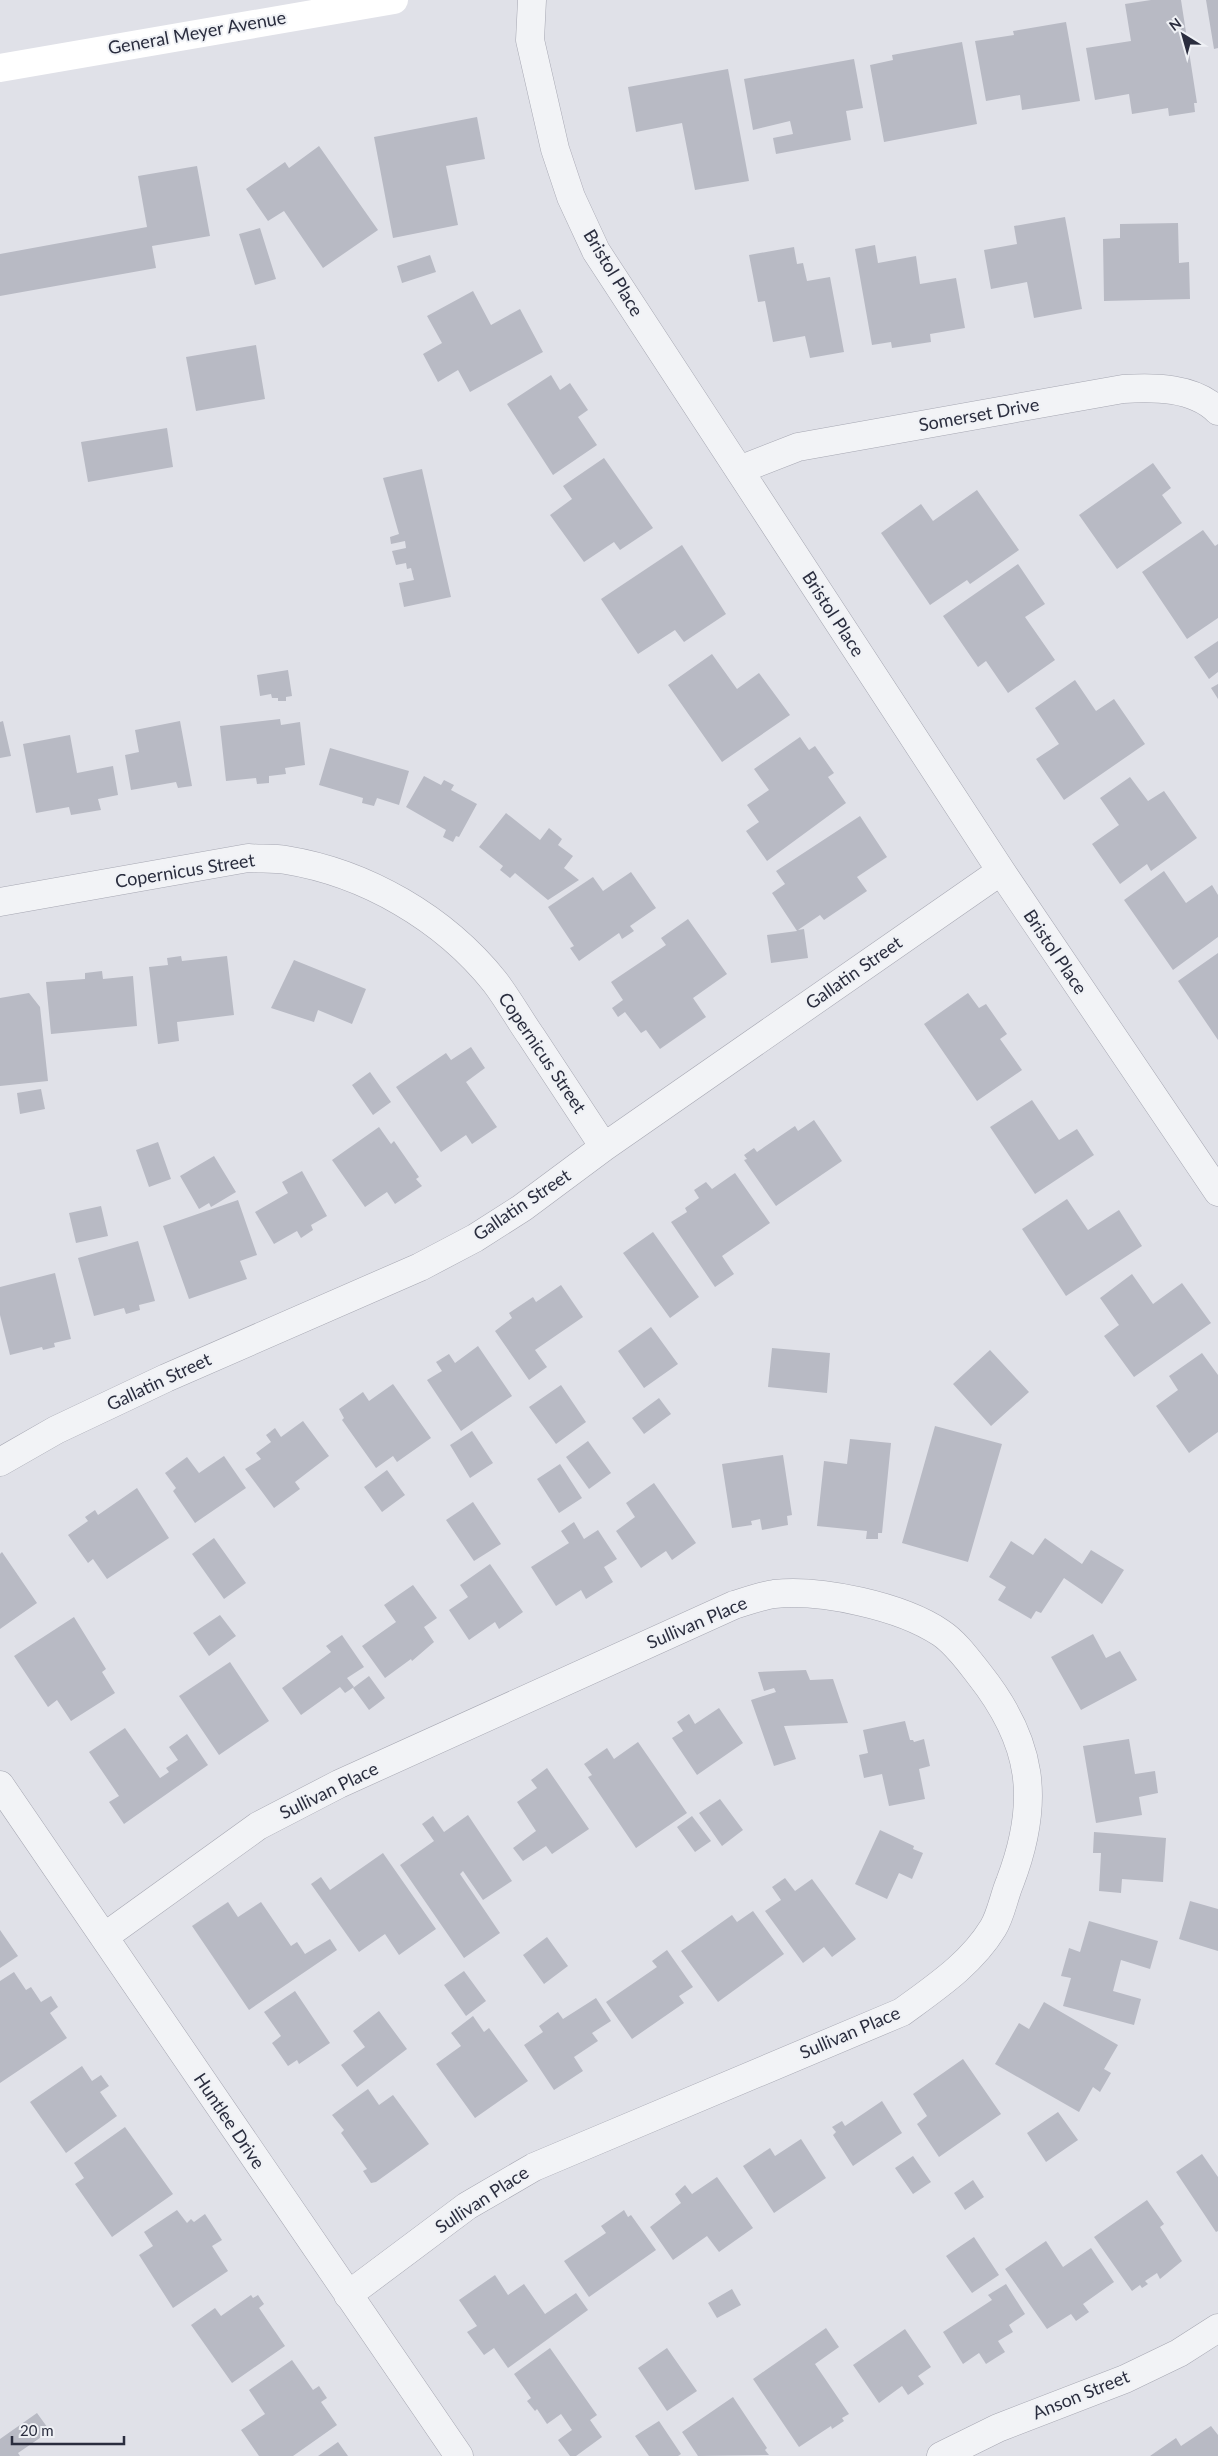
<svg xmlns="http://www.w3.org/2000/svg" width="1218" height="2456" viewBox="0 0 1218 2456" font-family="Lato,sans-serif">
  <style>
    .building { fill: #b8bac4 }
    .lines { fill: none; stroke-linecap: round; stroke-linejoin: round }
    .street-casing { stroke: #a6a7b2; stroke-width: 29 }
    .street { stroke: #f2f3f6; stroke-width: 28 }
    .secondary { stroke: #fff; stroke-width: 28 }
    .labels { text-anchor: middle; stroke-width: 4; stroke-linejoin: round; paint-order: stroke }
    .street-label { font-size: 18px; fill: #2a2d3e; stroke: #eff1f5 }
  </style>
  <rect width="100%" height="100%" fill="#e0e1e8"/>
  <!-- building -->
  <path class="building" d="M1151,0H1181L1197,103H1194L1195,112L1169,116L1168,108L1132,114L1129,94L1095,100L1086,48L1131,41L1125,4Z
    M1206,0H1218V48L1214,49Z
    M1066,22L1080,101L1022,110L1020,95L986,101L975,41L1014,35L1013,31Z
    M962,42L977,124L884,142L870,65L893,60L892,55Z
    M854,59L863,108L846,111L851,140L776,154L773,138L793,134L790,121L753,130L744,79Z
    M728,69L749,181L695,190L682,123L636,132L628,87Z
    M477,117L485,159L446,166L458,225L393,238L374,137Z
    M319,146L378,230L323,268L284,211L268,221L246,189L285,162L289,168Z
    M197,166L210,236L152,246L156,268L0,296V254L147,227L138,176Z
    M1065,217L1082,309L1034,318L1027,282L991,289L984,250L1017,244L1014,226Z
    M1178,223L1179,263L1189,262L1190,299L1104,301L1103,239L1120,238V224Z
    M260,228L276,279L255,285L239,234Z
    M875,245L878,263L916,256L920,284L956,278L965,328L930,334L931,342L892,348L891,342L872,345L855,249Z
    M794,247L797,264L803,263L807,281L830,277L844,352L810,358L805,336L773,342L765,301L758,302L749,255Z
    M430,255L436,272L402,283L397,266Z
    M473,291L491,325L520,309L543,352L470,392L458,370L438,382L423,354L442,343L427,316Z
    M256,345L265,399L196,411L186,357Z
    M551,375L560,390L570,383L588,410L578,417L597,445L553,475L507,404Z
    M167,428L173,467L88,482L81,442Z
    M604,458L653,528L620,550L614,542L584,562L550,515L572,499L563,486Z
    M1153,463L1171,488L1162,495L1182,523L1117,569L1079,515Z
    M422,469L451,597L404,607L399,583L414,580L411,568L407,569L406,563L396,565L392,551L406,548L405,541L391,544L390,537L399,534L383,478Z
    M977,490L1019,550L970,584L967,580L930,605L881,533L921,504L933,521Z
    M1203,530L1215,546L1218,544V618L1187,639L1142,572Z
    M682,545L726,614L684,642L675,630L638,654L601,599Z
    M1018,564L1045,604L1025,617L1055,660L1008,693L986,661L978,667L943,616Z
    M1218,641V672L1209,679L1194,657Z
    M712,654L737,689L759,673L790,715L722,762L668,685Z
    M288,670L292,696L286,697V701H278V698H272L271,694L260,696L257,675Z
    M1075,680L1096,711L1114,699L1145,744L1064,800L1036,759L1059,744L1035,708Z
    M1218,684V699L1211,688Z
    M280,719L281,725L300,722L305,765L285,768L286,774L269,776V783L257,784L256,778L226,781L220,726Z
    M3,721L11,756L0,758V722Z
    M180,721L192,786L178,788L176,782L131,790L125,755L139,752L135,730Z
    M70,735L77,773L113,766L118,795L98,799L101,810L71,815L69,807L36,813L23,744Z
    M800,737L809,750L815,746L834,773L828,777L846,803L767,861L746,831L759,822L747,805L769,790L754,769Z
    M330,748L409,771L399,805L377,798L374,806L362,803L363,798L319,785Z
    M424,776L441,785L444,780L454,785L451,790L477,804L459,837L456,836L453,842L443,837L446,830L406,807Z
    M1130,777L1148,801L1164,791L1197,838L1151,871L1147,864L1120,884L1092,844L1119,825L1100,798Z
    M506,813L540,840L549,828L562,839L558,845L573,856L564,868L579,880L548,900L515,873L510,878L500,870L503,866L479,847Z
    M860,816L887,857L857,877L867,891L824,920L820,915L798,930L804,929L808,958L771,963L767,935L797,931L772,893L785,884L776,871Z
    M1164,871L1186,903L1212,885L1218,895V937L1173,970L1124,900Z
    M631,872L656,908L630,926L634,931L622,939L619,933L579,961L570,948L574,946L548,907L593,877L603,891Z
    M688,919L727,974L693,998L706,1017L660,1049L646,1030L641,1033L625,1012L618,1017L612,1008L623,1000L611,982L666,945L661,938Z
    M1218,953V1040L1178,981Z
    M181,956L182,961L227,956L234,1015L177,1022L179,1041L158,1044L149,967L168,965L167,958Z
    M294,960L366,989L352,1024L318,1010L314,1022L271,1008Z
    M102,971L103,979L133,976L137,1026L51,1034L46,982L85,979V973Z
    M29,993L40,1007L48,1081L0,1086V998Z
    M968,993L979,1008L986,1004L1007,1034L1000,1039L1022,1070L977,1101L924,1024Z
    M471,1047L485,1068L466,1082L497,1127L472,1144L466,1135L441,1152L396,1087L446,1053L451,1060Z
    M370,1072L391,1102L373,1115L352,1085Z
    M41,1089L45,1109L20,1114L17,1093Z
    M1032,1100L1059,1140L1077,1129L1094,1155L1035,1194L990,1127Z
    M814,1120L842,1161L776,1206L744,1160L747,1159L744,1155L754,1148L757,1152L795,1126L798,1131Z
    M379,1127L391,1144L394,1141L419,1177L416,1179L422,1186L395,1204L387,1192L365,1207L332,1160Z
    M158,1142L171,1179L149,1187L136,1150Z
    M214,1156L236,1192L211,1207L209,1203L199,1209L180,1176Z
    M302,1171L327,1216L311,1225L313,1230L301,1238L297,1231L274,1244L255,1212L288,1193L282,1182Z
    M735,1173L770,1223L722,1256L734,1274L715,1287L671,1222L687,1212L685,1208L699,1198L694,1190L706,1182L712,1189Z
    M1067,1199L1088,1230L1119,1210L1142,1246L1066,1296L1022,1229Z
    M238,1200L257,1255L240,1261L247,1279L189,1299L163,1226Z
    M101,1206L108,1236L76,1243L69,1213Z
    M653,1232L699,1297L670,1318L623,1253Z
    M138,1241L155,1301L139,1305L140,1310L126,1314L124,1308L94,1316L78,1258Z
    M55,1273L71,1339L54,1343L55,1347L43,1350L42,1347L10,1355L0,1315V1287Z
    M1132,1274L1153,1304L1182,1283L1211,1323L1134,1377L1104,1336L1119,1325L1100,1298Z
    M561,1285L583,1317L535,1350L547,1367L529,1380L495,1331L512,1318L509,1313L533,1297L536,1302Z
    M651,1327L678,1364L644,1388L618,1351Z
    M478,1346L512,1396L461,1431L427,1380L442,1371L436,1362L449,1354L455,1363Z
    M772,1348L830,1353L827,1393L768,1387Z
    M990,1350L1029,1392L991,1426L953,1384Z
    M1202,1353L1218,1375V1432L1189,1453L1156,1406L1178,1390L1169,1376Z
    M393,1384L431,1438L397,1462L393,1456L376,1468L342,1420L344,1418L339,1409L363,1392L369,1401Z
    M561,1385L586,1422L556,1444L529,1407Z
    M659,1398L671,1414L644,1434L632,1418Z
    M303,1421L329,1456L295,1482L300,1489L274,1508L245,1469L261,1459L256,1453L271,1442L266,1435L275,1428L281,1437Z
    M935,1426L1002,1444L968,1562L902,1543Z
    M472,1431L493,1463L470,1478L450,1445Z
    M850,1439L891,1443L882,1533H878V1539H866L867,1531L817,1526L824,1461L847,1464Z
    M588,1441L611,1473L589,1489L566,1457Z
    M783,1455L792,1515L787,1516L788,1525L762,1530L760,1519L751,1521L752,1525L732,1528L722,1464Z
    M224,1456L246,1488L195,1523L173,1491L176,1488L165,1473L187,1457L199,1473Z
    M560,1464L582,1498L559,1513L537,1479Z
    M387,1470L405,1495L382,1512L364,1487Z
    M654,1483L696,1543L672,1560L666,1551L641,1568L616,1531L635,1517L626,1503Z
    M137,1488L169,1538L107,1579L93,1559L88,1563L68,1535L88,1521L85,1517L95,1510L98,1515Z
    M473,1502L501,1544L474,1561L446,1520Z
    M574,1522L584,1539L598,1530L617,1559L604,1567L613,1582L586,1599L581,1590L556,1606L531,1567L569,1543L561,1531Z
    M214,1538L246,1583L224,1599L192,1554Z
    M1045,1538L1082,1564L1091,1550L1124,1570L1102,1604L1064,1578L1041,1613L1036,1611L1031,1619L998,1600L1006,1587L989,1577L1011,1541L1033,1555Z
    M2,1552L37,1603L0,1629V1554Z
    M490,1564L523,1612L499,1629L495,1622L469,1640L449,1610L468,1597L460,1585Z
    M413,1585L437,1618L424,1627L434,1642L412,1661L411,1659L385,1678L362,1646L396,1622L384,1605Z
    M220,1615L236,1636L209,1656L193,1633Z
    M74,1617L106,1669L102,1672L115,1693L71,1721L57,1700L48,1707L14,1656Z
    M1093,1634L1106,1658L1120,1651L1137,1680L1081,1710L1051,1657Z
    M342,1635L364,1667L347,1678L354,1687L345,1693L340,1687L301,1715L282,1688L331,1652L326,1646Z
    M230,1662L269,1721L219,1755L179,1696Z
    M806,1670L810,1680L833,1679L848,1723L784,1726L796,1759L774,1766L751,1700L776,1692L774,1688L764,1691L758,1672Z
    M369,1676L385,1698L369,1710L353,1688Z
    M719,1708L743,1743L697,1775L672,1738L683,1731L677,1722L689,1714L695,1724Z
    M905,1721L910,1740H913L914,1742L924,1739L930,1766L919,1769L925,1799L889,1806L882,1774L864,1778L859,1755L868,1753L863,1730Z
    M125,1728L160,1778L169,1772L166,1768L178,1760L169,1747L187,1734L208,1765L124,1824L109,1802L119,1796L89,1752Z
    M1129,1739L1135,1774L1155,1771L1158,1793L1139,1797L1142,1815L1096,1823L1083,1746Z
    M638,1742L687,1813L636,1848L588,1777L592,1775L584,1764L607,1748L614,1759Z
    M547,1768L589,1829L552,1854L546,1846L523,1861L513,1848L536,1831L517,1802L537,1788L531,1780Z
    M720,1799L743,1830L722,1846L699,1813Z
    M468,1815L512,1881L483,1900L463,1871L460,1874L500,1933L464,1958L400,1865L434,1841L422,1824L433,1816L444,1832Z
    M692,1816L711,1841L695,1852L677,1827Z
    M880,1830L914,1846L913,1849L923,1853L912,1879L899,1873L887,1899L855,1884Z
    M1094,1832L1166,1838L1163,1882L1122,1879L1121,1893L1099,1891L1101,1853H1093Z
    M383,1853L436,1929L399,1955L385,1934L359,1952L311,1884L321,1877L330,1890Z
    M785,1878L795,1891L812,1879L856,1939L832,1957L824,1947L803,1963L765,1911L781,1900L772,1887Z
    M1190,1901L1218,1909V1951L1179,1939Z
    M228,1902L238,1917L261,1902L291,1946L297,1942L305,1954L330,1939L337,1950L249,2010L192,1926Z
    M753,1911L784,1954L718,2002L681,1951L732,1915L737,1922Z
    M1089,1921L1158,1941L1150,1969L1121,1960L1113,1991L1141,1999L1134,2025L1063,2006L1071,1978L1061,1976L1069,1948L1080,1952Z
    M0,1930L18,1956L0,1968Z
    M547,1937L568,1966L544,1984L523,1955Z
    M667,1950L693,1987L679,1996L684,2003L632,2039L606,2002L657,1967L652,1961Z
    M464,1971L486,2001L466,2016L444,1985Z
    M14,1972L26,1990L31,1987L41,2002L51,1996L58,2007L50,2013L67,2038L0,2083V1981Z
    M295,1991L330,2043L299,2064L297,2060L288,2066L272,2043L281,2036L264,2012Z
    M596,1998L611,2021L592,2033L598,2041L574,2057L583,2071L554,2090L524,2045L543,2032L539,2026L558,2012L563,2019Z
    M1044,2002L1118,2045L1104,2069L1111,2073L1100,2092L1093,2087L1079,2112L995,2064L1019,2023L1029,2029Z
    M379,2011L407,2049L357,2087L341,2065L365,2047L353,2031Z
    M473,2016L484,2032L489,2028L528,2081L475,2118L436,2064L461,2046L451,2033Z
    M963,2059L1001,2114L939,2157L917,2124L927,2116L913,2094Z
    M82,2066L92,2081L101,2075L109,2086L100,2092L117,2116L66,2153L30,2102Z
    M368,2089L379,2105L393,2095L429,2144L376,2182L371,2183L363,2171L367,2169L341,2133L344,2130L332,2115Z
    M882,2101L902,2133L853,2166L833,2135L836,2132L832,2127L842,2121L845,2126Z
    M1058,2112L1078,2140L1046,2162L1027,2133Z
    M125,2127L173,2194L112,2237L75,2184L84,2178L74,2163Z
    M801,2139L826,2178L774,2213L743,2166L770,2148L775,2156Z
    M1202,2154L1218,2177V2231L1216,2232L1176,2172Z
    M913,2156L931,2182L913,2194L895,2168Z
    M717,2177L753,2228L719,2252L707,2236L673,2260L650,2227L681,2203L675,2194L685,2185L692,2194Z
    M973,2180L984,2197L965,2210L954,2193Z
    M1147,2200L1164,2224L1160,2227L1182,2261L1160,2279L1157,2273L1145,2281L1148,2284L1142,2288L1140,2285L1132,2291L1094,2237Z
    M177,2210L187,2223L191,2219L194,2222L205,2214L222,2240L212,2246L228,2271L173,2308L139,2255L153,2246L144,2232Z
    M624,2210L628,2217L631,2215L656,2250L589,2297L564,2261L606,2233L601,2226Z
    M974,2237L999,2275L972,2293L946,2256Z
    M1046,2241L1063,2267L1091,2248L1114,2282L1083,2304L1089,2312L1076,2321L1071,2314L1047,2329L1005,2269Z
    M495,2275L508,2295L524,2284L545,2314L576,2293L588,2310L508,2368L494,2348L484,2355L467,2332L477,2326L459,2300Z
    M1006,2284L1025,2314L1009,2325L1013,2332L998,2341L1005,2352L986,2364L979,2353L963,2364L943,2332L992,2300L988,2295Z
    M732,2289L741,2305L717,2318L708,2303Z
    M251,2295L253,2298L258,2295L264,2304L259,2308L285,2346L232,2383L191,2325L215,2308L221,2316Z
    M826,2328L839,2347L815,2364L849,2414L842,2418L844,2421L832,2429L831,2426L799,2447L753,2379Z
    M905,2329L931,2367L918,2376L924,2384L908,2395L902,2386L879,2403L853,2365Z
    M550,2348L597,2415L590,2420L602,2437L576,2456H570L558,2440L572,2430L561,2414L547,2424L537,2409L535,2411L527,2401L531,2398L514,2374Z
    M667,2348L697,2391L667,2411L638,2368Z
    M292,2360L313,2390L319,2386L327,2398L321,2402L337,2425L293,2456H259L241,2430L265,2414L249,2390Z
    M733,2397L767,2448L765,2450L769,2455L698,2456L682,2432Z
    M37,2413L50,2431L18,2453L20,2456H0V2439Z
    M659,2421L681,2454L678,2456H649L635,2436Z
    M1211,2426L1218,2435V2456H1150L1176,2438L1181,2446Z
    M338,2442L348,2456H318Z"/>
  <g class="lines">
    <defs>
      <path id="street" d="M532,0L530,40L555,149L571,197L596,251L1001,871L1218,1192
        M739,470L798,447L1123,389C1154,387 1194,387 1218,411
        M0,902L248,858C260,859 274,858 286,860C366,873 444,918 495,982C508,999 519,1019 531,1036C555,1073 580,1110 604,1147
        M0,1462L56,1430L166,1378L420,1267L475,1238L522,1208L604,1147L1001,871
        M0,1785L459,2456
        M104,1937L258,1826L339,1784L734,1605C747,1601 761,1596 774,1594C821,1589 901,1606 941,1633C956,1643 968,1660 979,1674C1033,1742 1041,1801 1010,1882C1004,1896 1001,1915 993,1928C971,1964 936,1987 902,2012L534,2167L467,2206L348,2295
        M941,2456L998,2428L1125,2379L1179,2353L1218,2328"/>
    </defs>
    <!-- street casing -->
    <use href="#street" class="street-casing"/>
    <!-- street -->
    <use href="#street" class="street"/>
    <!-- secondary -->
    <path class="secondary" d="M0,68L394,0"/>
  </g>
  <g class="labels">
    <!-- street labels -->
    <g class="street-label">
      <text transform="translate(197 33) rotate(-10)" y="6">General Meyer Avenue</text>
      <text transform="translate(613 273) rotate(59)" y="6">Bristol Place</text>
      <text transform="translate(979 415) rotate(-10)" y="6">Somerset Drive</text>
      <text transform="translate(833 614) rotate(57)" y="6">Bristol Place</text>
      <text transform="translate(185 871) rotate(-9)" y="6">Copernicus Street</text>
      <text transform="translate(1055 952) rotate(56)" y="6">Bristol Place</text>
      <text transform="translate(854 973) rotate(-35)" y="6">Gallatin Street</text>
      <text transform="translate(542 1053) rotate(56)" y="6">Copernicus Street</text>
      <text transform="translate(522 1205) rotate(-34)" y="6">Gallatin Street</text>
      <text transform="translate(159 1382) rotate(-25)" y="6">Gallatin Street</text>
      <text transform="translate(697 1623) rotate(-23)" y="6">Sullivan Place</text>
      <text transform="translate(329 1791) rotate(-26)" y="6">Sullivan Place</text>
      <text transform="translate(850 2033) rotate(-23)" y="6">Sullivan Place</text>
      <text transform="translate(229 2121) rotate(56)" y="6">Huntlee Drive</text>
      <text transform="translate(482 2200) rotate(-33)" y="6">Sullivan Place</text>
      <text transform="translate(1081 2395) rotate(-22)" y="6">Anson Street</text>
    </g>
  </g>
  <!-- north arrow -->
  <g transform="translate(1183 35) rotate(323)" stroke="#eff1f5" stroke-width="4" paint-order="stroke">
  <path d="M0-4L9 19L0 12L-9 19Z" fill="#2a2d3e"/>
  <text y="-8" font-size="14" font-weight="bold" text-anchor="middle" fill="#2a2d3e">N</text>
  </g>
  <!-- scale -->
  <path d="M12 2436v8h112v-8" fill="none" stroke="#2a2d3e" stroke-width="2.5"/>
  <text x="20" y="2436" font-size="15" fill="#2a2d3e" stroke="#eff1f5" stroke-width="4" paint-order="stroke">20 m</text>
</svg>
